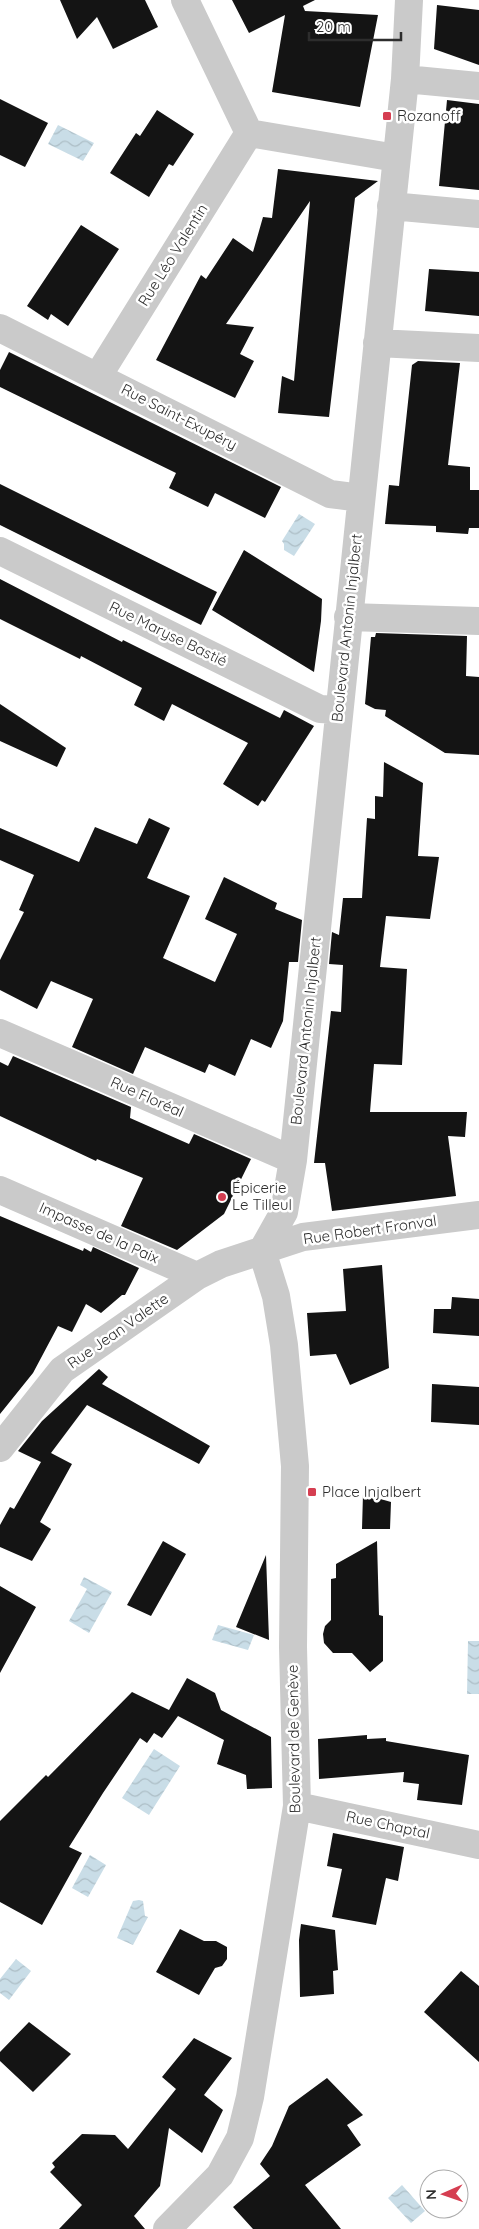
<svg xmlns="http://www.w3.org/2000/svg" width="479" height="2229" viewBox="0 0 479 2229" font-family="Quicksand,sans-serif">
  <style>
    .water { fill: url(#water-waves) }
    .building { fill: #141414 }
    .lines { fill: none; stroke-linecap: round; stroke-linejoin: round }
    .minor { stroke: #cacaca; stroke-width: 28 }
    .poi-dot { fill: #d53e51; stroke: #fff; stroke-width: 2 }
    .labels { text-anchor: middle; stroke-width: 5; stroke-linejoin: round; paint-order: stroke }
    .poi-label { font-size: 15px; fill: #2d2d2d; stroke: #fff; text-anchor: start }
    .street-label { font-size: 15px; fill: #2d2d2d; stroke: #fff }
  </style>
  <defs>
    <pattern id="water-waves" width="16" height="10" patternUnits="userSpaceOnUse" patternTransform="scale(1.25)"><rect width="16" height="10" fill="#c9dde7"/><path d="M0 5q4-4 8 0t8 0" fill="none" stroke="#adbec6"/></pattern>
  </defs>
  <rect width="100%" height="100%" fill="#fff"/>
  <!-- water -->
  <path class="water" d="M58,125L94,143L83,161L48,144Z
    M299,514L315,524L294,556L284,550V544L282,541Z
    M84,1577L112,1592L89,1633L69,1621L87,1589L80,1585Z
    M218,1625L254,1635L248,1650L212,1640Z
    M468,1641H479V1694H467Z
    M154,1749L180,1766L149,1815L122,1798Z
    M90,1855L106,1865L88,1897L72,1888Z
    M139,1900L143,1901L145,1916L148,1917L133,1945L117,1938L133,1901Z
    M16,1959L31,1971L9,2000L0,1993V1979Z
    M402,2185L425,2211L411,2223L388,2198Z"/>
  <!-- building -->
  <path class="building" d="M60,0H145L158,27L113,49L97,17L77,39Z
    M232,0H315L303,6L305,11L378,15L360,107L272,92L285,15L249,33Z
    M437,5L479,10V65L434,49Z
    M0,99L48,123L25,167L0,155Z
    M447,100L479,104V190L439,186Z
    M157,110L194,134L173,166L169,164L149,197L110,173L136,133L140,136Z
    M278,169L378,181L355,198L329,417L278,413L282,376L294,381L310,201L226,324L254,327L240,354L254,361L235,398L156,360L201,275L206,279L233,238L253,252L263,217L272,218Z
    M81,225L119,249L68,326L51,314L48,320L27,306Z
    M429,269L479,272V316L425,311Z
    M9,352L281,487L265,518L215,493L208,507L169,488L176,473L0,387V370Z
    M418,361L460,363L448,465L470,467V490H479V528H469L468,534L436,532V526L385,524L389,485L399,486L412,365Z
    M0,484L217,592L201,625L0,525Z
    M244,550L322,599L321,621L314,672L212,610Z
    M0,579L122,642L123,640L280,718L284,710L314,726L265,802L262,800L258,806L223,784L248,743L172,704L164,721L134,705L142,688L81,656L80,659L0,619Z
    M376,633L467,636L466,676L479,677V755L445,753L385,716L386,710L375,709L365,704L371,637H375Z
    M0,704L66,748L57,767L0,741Z
    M384,762L423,783L418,856L439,857L430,919L386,916L380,967L407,969L402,1065L374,1064L370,1112H467L465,1137L448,1136L456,1196L332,1211L325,1163H314L331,1011L341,1012L343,965L329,964L332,932L339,935L343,898H362L367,818L375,819V796L383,797Z
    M149,818L170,828L147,878L190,896L163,958L215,982L237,934L205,919L224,877L277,903L275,909L302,920L298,962H289L283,1021L271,1048L251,1039L235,1076L209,1064L205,1073L145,1047L133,1074L72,1047L93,999L51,981L37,1009L0,990V960L24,912L19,910L34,875L0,860V828L79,862L95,827L137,844Z
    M13,1056L131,1107L130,1118L189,1144L194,1134L251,1159L224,1214L177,1250L121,1226L143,1178L97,1159L96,1161L0,1116V1062L8,1066Z
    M0,1216L83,1251L84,1248L91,1252L93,1247L139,1268L125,1295H122L101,1313L86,1304L72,1332L58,1326L33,1373L0,1414Z
    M382,1265L389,1368L350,1385L336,1354L310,1356L307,1313L346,1311L343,1269Z
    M452,1297L479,1299V1336L433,1333L434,1309H451Z
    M99,1369L108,1377L102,1384L210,1446L199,1464L87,1405L51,1453L72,1464L40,1522L51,1529L32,1561L0,1547V1525L10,1507L14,1509L41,1462L18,1451L42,1421Z
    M432,1384L479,1387V1425L431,1422Z
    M363,1494L391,1502L390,1529H362Z
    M163,1541L186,1554L151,1616L127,1605Z
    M377,1541L379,1615L383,1616V1661L370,1672L352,1653H333L324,1643L323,1634L325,1626L331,1620V1579L336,1578V1564Z
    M266,1555L269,1640L236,1627Z
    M0,1586L36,1607L0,1673Z
    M187,1678L215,1693L221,1710L271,1737L272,1788L247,1789L246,1775L217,1764L224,1740L178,1716L162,1738L154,1733L147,1743L140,1738L103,1793L69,1847L82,1853L42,1925L0,1902V1821L46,1775L48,1777L132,1692L169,1710Z
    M367,1735V1739L386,1738V1741L469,1755L462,1805L417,1800L419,1784L403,1782L404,1772L319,1779L318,1739Z
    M333,1833L404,1847L398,1881L386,1878L376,1925L332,1917L342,1869L327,1866Z
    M301,1924L335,1930L338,1970L333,1971L334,1994L300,1997L299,1940Z
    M180,1929L204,1941H216L227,1947V1959L222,1966L215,1968L199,1995L156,1972Z
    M461,1971L479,1986V2062L424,2012Z
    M29,2022L71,2054L33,2092L0,2061V2052Z
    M194,2038L232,2058L204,2095L223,2110L202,2153L169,2128L160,2186L134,2216L145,2229H59L82,2205L50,2172L55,2167L52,2163L82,2134L115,2135L128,2149L176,2089L162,2077Z
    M327,2078L363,2115L347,2125L361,2145L305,2185L341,2229H253L233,2207L270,2176L260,2164L272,2146L289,2106Z"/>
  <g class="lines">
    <!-- minor -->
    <path class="minor" d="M185,0L249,133L396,158
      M405,79L479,86
      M391,206L479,214
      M0,328L330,494L361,498
      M377,343L479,348
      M98,376L249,133
      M0,551L320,709L338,710
      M348,617L479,621
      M0,1033L293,1160
      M0,1190L197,1276
      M262,1251L284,1212L293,1160L405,79L409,0
      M0,1448L62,1370L197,1276L221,1264L303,1237L479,1215
      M297,1806L479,1845
      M167,2229L220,2175L240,2138L250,2097L297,1806L293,1647L295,1466L284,1345L276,1296L262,1251"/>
  </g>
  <!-- markers -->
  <g class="poi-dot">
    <rect x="382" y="111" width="10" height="10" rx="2.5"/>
    <circle cx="222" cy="1197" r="5"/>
    <rect x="307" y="1487" width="10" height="10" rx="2.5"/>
  </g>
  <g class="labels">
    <!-- poi labels -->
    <g class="poi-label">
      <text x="397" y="121">Rozanoff</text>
      <text x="232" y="1193">Épicerie<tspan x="232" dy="17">Le Tilleul</tspan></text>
      <text x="322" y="1497">Place Injalbert</text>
    </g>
    <!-- street labels -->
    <g class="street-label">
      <text transform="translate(173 255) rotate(-58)" y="5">Rue Léo Valentin</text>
      <text transform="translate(179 417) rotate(27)" y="5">Rue Saint-Exupéry</text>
      <text transform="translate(347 628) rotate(-84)" y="5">Boulevard Antonin Injalbert</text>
      <text transform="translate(168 634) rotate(26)" y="5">Rue Maryse Bastié</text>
      <text transform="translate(306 1031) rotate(-84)" y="5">Boulevard Antonin Injalbert</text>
      <text transform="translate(147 1097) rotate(24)" y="5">Rue Floréal</text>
      <text transform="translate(370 1230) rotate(-8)" y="5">Rue Robert Fronval</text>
      <text transform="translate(99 1233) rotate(24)" y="5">Impasse de la Paix</text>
      <text transform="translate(118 1331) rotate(-35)" y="5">Rue Jean Valette</text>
      <text transform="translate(294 1739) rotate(-91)" y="5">Boulevard de Genève</text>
      <text transform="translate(388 1825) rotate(12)" y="5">Rue Chaptal</text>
    </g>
  </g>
  <!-- north arrow -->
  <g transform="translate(444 2194) rotate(268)"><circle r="24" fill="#ffffff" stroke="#ababab"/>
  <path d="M0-4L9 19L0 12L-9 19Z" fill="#d53e51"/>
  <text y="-8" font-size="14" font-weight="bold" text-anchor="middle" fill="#2d2d2d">N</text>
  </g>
  <!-- scale -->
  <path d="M309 32v8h92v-8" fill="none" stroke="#2d2d2d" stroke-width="2.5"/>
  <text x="316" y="32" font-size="15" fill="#2d2d2d" stroke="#ffffff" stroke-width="4" paint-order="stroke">20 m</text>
</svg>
